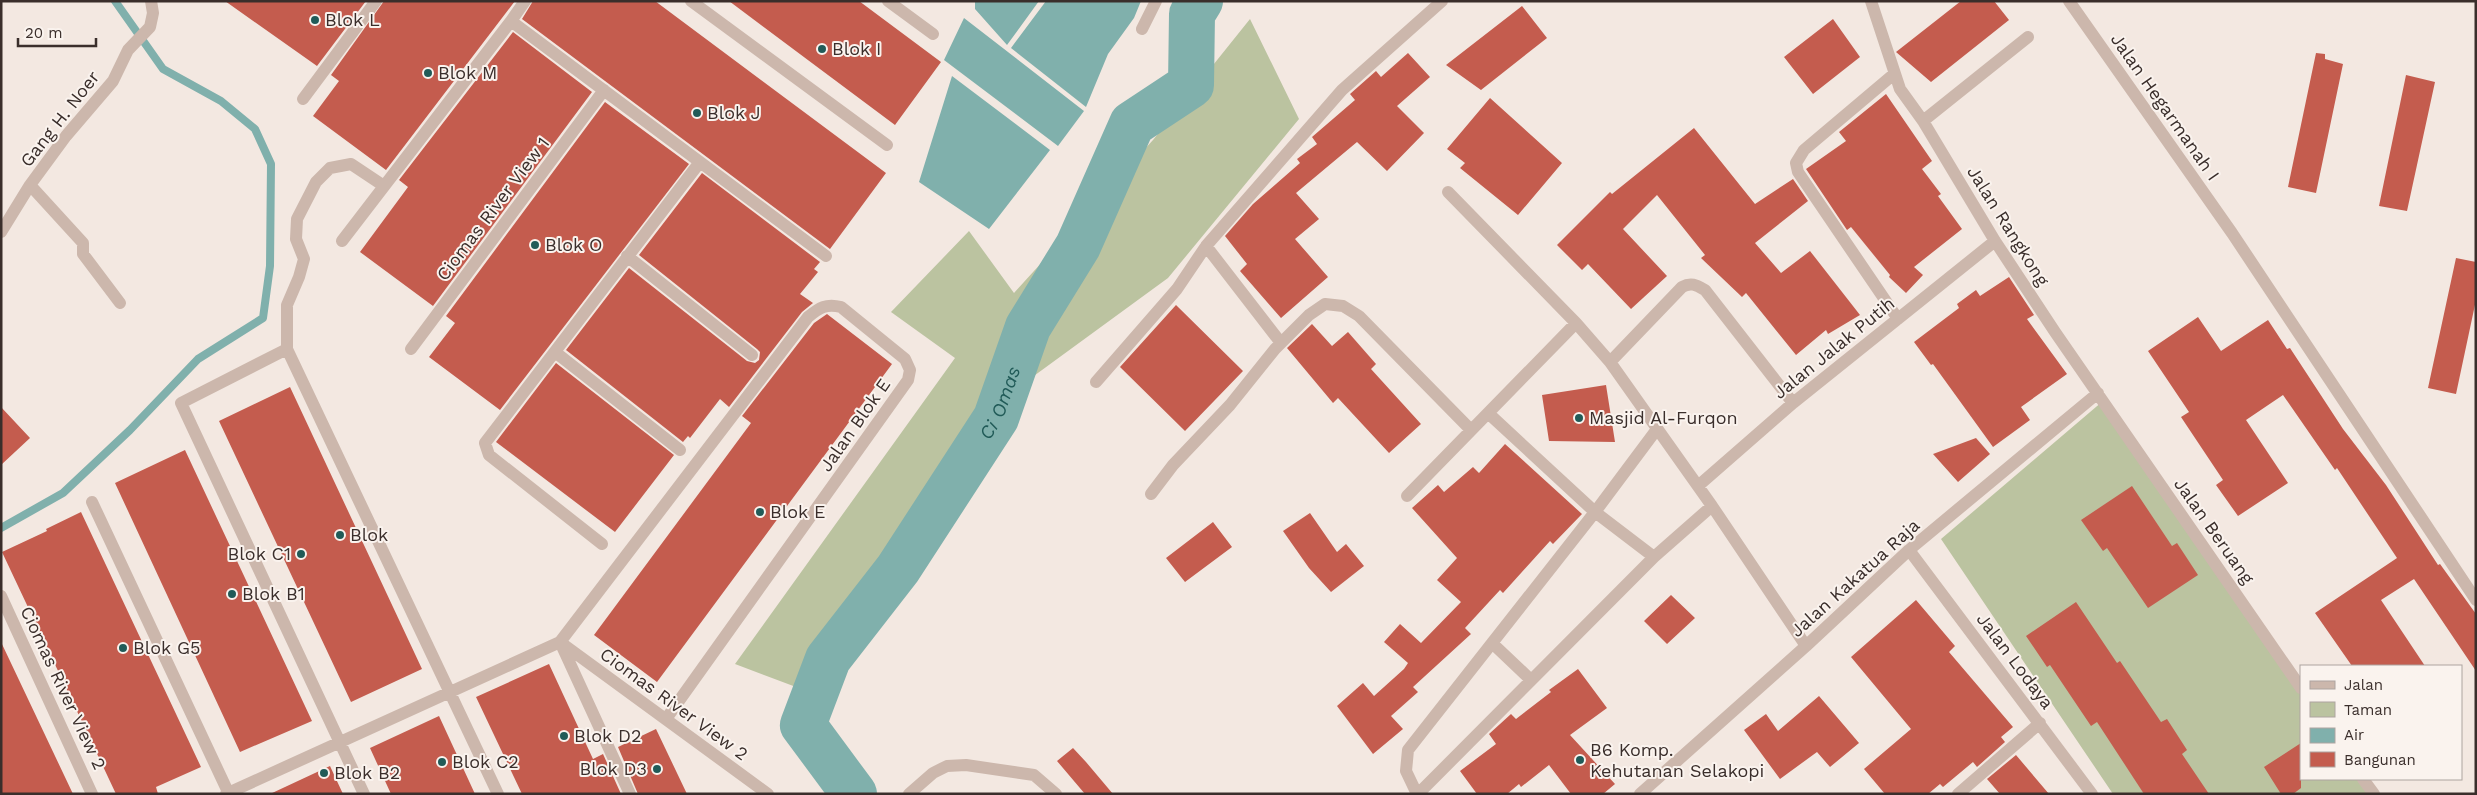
<svg xmlns="http://www.w3.org/2000/svg" width="2477" height="795" viewBox="0 0 2477 795" font-family="'Work Sans',sans-serif">
  <style>
    .green { fill: #bbc3a0 }
    .water { fill: #80b0ac }
    .lines { fill: none; stroke-linecap: round; stroke-linejoin: round }
    .stream { stroke: #80b0ac; stroke-width: 8 }
    .river { stroke: #80b0ac; stroke-width: 46 }
    .building { fill: #c45c4e }
    .street { stroke: #ccb7ac; stroke-width: 12 }
    .poi-dot { fill: #215b58; stroke: #faf3ee; stroke-width: 2 }
    .labels { text-anchor: middle; stroke-width: 4; stroke-linejoin: round; paint-order: stroke }
    .poi-label { font-size: 18px; fill: #3a2e2b; stroke: #faf3ee; text-anchor: start }
    .street-label { font-size: 18px; fill: #3a2e2b; stroke: #faf3ee }
    .water-label { font-size: 19px; font-style: italic; fill: #215b58; stroke: #faf3ee }
  </style>
  <rect width="100%" height="100%" fill="#f3e8e1"/>
  <!-- green -->
  <path class="green" d="M1250,19L1299,119L1168,278L990,408L796,687L735,664L955,358L891,312L969,231L1014,293L1153,140Z
    M2103,401L2301,688V779H2363L2374,794H2113L1941,539Z"/>
  <!-- water -->
  <path class="water" d="M975,1H1039L1007,45L975,9Z
    M1046,1H1141L1134,18L1108,54L1086,107L1011,48Z
    M964,18L1084,111L1058,146L944,60Z
    M952,76L1050,150L989,229L919,182Z"/>
  <g class="lines">
    <!-- stream -->
    <path class="stream" d="M1,528L63,493L130,430L198,359L263,318L270,266L271,164L255,129L221,101L163,69L115,1"/>
    <!-- river -->
    <path class="river" id="s1" d="M854,794L803,725L828,659L898,569L996,418L1028,327L1078,246L1132,124L1191,85L1192,14L1200,1"/>
  </g>
  <!-- building -->
  <path class="building" d="M225,1H366L317,66Z
    M384,1H515L386,170L313,116L339,81L331,75Z
    M533,1H655L886,173L830,249L522,19Z
    M729,1H859L941,62L895,125Z
    M1961,1H1994L2009,20L1931,82L1896,52Z
    M1522,6L1547,38L1481,90L1446,65Z
    M1833,19L1860,57L1813,94L1784,57Z
    M513,32L592,92L433,306L360,252L408,187L399,180Z
    M1408,53L1430,77L1397,106L1424,133L1387,171L1357,142L1296,193L1319,219L1295,239L1328,277L1281,318L1240,271L1247,264L1225,236L1253,204L1300,163L1297,159L1317,144L1312,137L1355,100L1350,94L1376,71L1381,77Z
    M2316,53L2325,54V59L2343,64L2316,193L2288,187Z
    M2406,75L2435,82L2407,211L2379,206Z
    M1886,94L1932,161L1922,169L1941,194L1938,196L1962,229L1914,267L1923,275L1906,293L1889,277L1890,275L1851,227L1847,230L1806,169L1846,141L1839,132Z
    M1490,98L1562,163L1518,215L1460,168L1465,163L1447,149Z
    M605,102L689,164L500,410L429,357L455,323L446,316Z
    M1694,128L1755,204L1793,179L1808,201L1755,243L1781,273L1810,251L1860,315L1828,334L1826,330L1796,355L1746,293L1742,297L1701,258L1705,255L1657,195L1623,229L1667,276L1631,309L1588,264L1582,270L1557,245L1610,192L1612,194Z
    M702,173L820,262L814,269L818,272L800,294L813,303L802,312L729,407L720,399L690,438L688,436L683,442L566,350L629,268L747,361L755,363L759,360L760,352L757,349L639,255Z
    M2456,258L2476,262V300L2456,394L2428,388Z
    M2009,277L2034,315L2027,319L2067,374L2021,407L2030,420L1993,447L1933,364L1931,365L1914,342L1959,308L1957,304L1976,290L1980,296Z
    M1176,305L1243,371L1185,431L1120,367Z
    M827,314L892,364L657,682L594,635L751,423L742,416L814,323Z
    M2198,317L2221,351L2268,320L2287,349L2290,348L2343,429L2386,485L2438,565L2440,564L2476,614V671L2414,579L2381,600L2425,666H2352L2315,613L2397,558L2337,468L2335,470L2283,395L2246,420L2288,483L2238,516L2216,485L2223,480L2181,417L2189,412L2148,351Z
    M1312,324L1332,346L1348,332L1376,364L1371,369L1421,424L1389,453L1338,398L1333,403L1287,348Z
    M556,363L674,455L615,532L496,442Z
    M1606,385L1615,442L1549,441L1542,395Z
    M290,387L422,669L351,702L219,421Z
    M1,407L30,438L1,465Z
    M1976,438L1990,454L1958,482L1933,454Z
    M1505,444L1582,514L1553,544L1550,541L1503,593L1500,590L1465,628L1471,634L1413,687L1418,692L1391,716L1403,729L1373,754L1337,706L1363,683L1374,696L1404,669L1408,663L1384,642L1400,624L1421,643L1461,602L1437,580L1457,558L1412,508L1438,485L1444,492L1473,467L1479,473Z
    M185,450L312,721L240,752L115,483Z
    M2132,486L2172,546L2177,543L2198,575L2148,608L2107,548L2103,551L2081,520Z
    M81,512L201,767L156,787L158,794H116L2,552L47,531L46,529Z
    M1310,513L1337,552L1346,544L1364,566L1331,592L1309,568L1283,531Z
    M1213,522L1232,547L1185,582L1166,558Z
    M1671,595L1695,618L1667,644L1644,621Z
    M1916,600L1955,646L1949,652L2013,727L2001,737L2005,742L1977,767L1973,762L1943,787L1940,784L1928,794H1885L1864,769L1911,729L1851,657Z
    M2076,602L2117,663L2120,661L2161,722L2167,719L2187,750L2182,754L2209,794H2144L2097,722L2091,726L2050,665L2047,667L2026,636Z
    M1,642L73,794H1Z
    M549,664L593,759L603,754L621,794H522L476,697Z
    M1578,669L1607,708L1570,735L1615,784L1603,794H1571L1549,765L1521,787L1519,784L1507,794H1477L1460,771L1496,744L1489,734L1511,714L1516,719L1551,692L1549,690Z
    M1819,696L1859,743L1830,767L1817,752L1780,779L1744,730L1766,714L1778,731Z
    M439,716L475,794H391L370,748Z
    M656,729L687,794H638L618,747Z
    M2301,743V788L2293,794H2281L2264,767Z
    M1073,748L1086,762L1113,794H1085L1057,761Z
    M2016,755L2049,794H2000L1987,779Z
    M330,766L343,794H270Z"/>
  <g class="lines">
    <!-- street -->
    <path class="street" d="M525,1L511,21L826,256
      M691,1L887,145
      M888,1L933,34
      M1871,1L1900,89L1923,121L1995,241L2055,332L2301,688
      M2069,1L2232,233L2476,600
      M1142,29L1156,1
      M1894,74L1804,150L1796,163L1798,172L1898,319
      M303,99L376,1
      M1923,121L2028,37
      M30,185L83,243V254L120,303
      M1448,192L1576,323L1610,362L1712,506L1806,646
      M1,232L30,185L66,136L113,81L128,50L150,27L153,13L151,1
      M342,241L511,21
      M1206,246L1281,343
      M627,256L752,355
      M287,349V305L299,277L304,259L296,239L297,219L316,182L330,168L351,164L384,186
      M411,349L604,90
      M555,352L680,450
      M1610,362L1682,287C1691,282 1696,285 1705,290L1793,403
      M1096,382L1177,289L1206,246L1342,90L1442,1
      M1488,413L1595,512L1654,557
      M1698,486L1793,403L1995,241
      M1151,494L1173,465L1230,405L1275,349L1309,315L1325,304L1343,306L1359,316L1471,430
      M1407,496L1576,323
      M92,502L229,794
      M602,544L489,455L485,443L700,162
      M1909,550L2092,794
      M1,596L92,794
      M560,642L768,794
      M1492,643L1531,680
      M561,644L630,794
      M2363,779L2374,794
      M226,794L560,642L808,317C819,308 826,303 841,307L905,359L910,370L908,380L666,719
      M364,794L181,403L287,349L498,794
      M909,794L933,773L947,766L966,765L1034,775L1056,794
      M1417,794L1406,771L1408,750L1595,512L1657,429
      M1418,794L1654,557L1712,506
      M1640,794L1806,646L1909,550L2098,393
      M1958,794L2040,723"/>
  </g>
  <!-- markers -->
  <g class="poi-dot">
    <circle cx="315" cy="20" r="5"/>
    <circle cx="822" cy="49" r="5"/>
    <circle cx="428" cy="73" r="5"/>
    <circle cx="697" cy="113" r="5"/>
    <circle cx="535" cy="245" r="5"/>
    <circle cx="1579" cy="418" r="5"/>
    <circle cx="760" cy="512" r="5"/>
    <circle cx="340" cy="535" r="5"/>
    <circle cx="301" cy="554" r="5"/>
    <circle cx="232" cy="594" r="5"/>
    <circle cx="123" cy="648" r="5"/>
    <circle cx="564" cy="736" r="5"/>
    <circle cx="1580" cy="760" r="5"/>
    <circle cx="442" cy="762" r="5"/>
    <circle cx="657" cy="769" r="5"/>
    <circle cx="324" cy="773" r="5"/>
  </g>
  <g class="labels">
    <!-- poi labels -->
    <g class="poi-label">
      <text x="325" y="26">Blok L</text>
      <text x="832" y="55">Blok I</text>
      <text x="438" y="79">Blok M</text>
      <text x="707" y="119">Blok J</text>
      <text x="545" y="251">Blok O</text>
      <text x="1589" y="424">Masjid Al-Furqon</text>
      <text x="770" y="518">Blok E</text>
      <text x="350" y="541">Blok</text>
      <text x="291" y="560" text-anchor="end">Blok C1</text>
      <text x="242" y="600">Blok B1</text>
      <text x="133" y="654">Blok G5</text>
      <text x="574" y="742">Blok D2</text>
      <text x="1590" y="756">B6 Komp.<tspan x="1590" dy="21">Kehutanan Selakopi</tspan></text>
      <text x="452" y="768">Blok C2</text>
      <text x="647" y="775" text-anchor="end">Blok D3</text>
      <text x="334" y="779">Blok B2</text>
    </g>
    <!-- street labels -->
    <g class="street-label">
      <text transform="translate(2165 107) rotate(55)" y="6">Jalan Hegarmanah I</text>
      <text transform="translate(60 119) rotate(-52)" y="6">Gang H. Noer</text>
      <text transform="translate(493 209) rotate(-53)" y="6">Ciomas River View 1</text>
      <text transform="translate(2008 226) rotate(58)" y="6">Jalan Rangkong</text>
      <text transform="translate(1834 348) rotate(-39)" y="6">Jalan Jalak Putih</text>
      <text transform="translate(855 425) rotate(-55)" y="6">Jalan Blok E</text>
      <text transform="translate(2214 531) rotate(55)" y="6">Jalan Beruang</text>
      <text transform="translate(1855 578) rotate(-42)" y="6">Jalan Kakatua Raja</text>
      <text transform="translate(2015 661) rotate(53)" y="6">Jalan Lodaya</text>
      <text transform="translate(63 688) rotate(65)" y="6">Ciomas River View 2</text>
      <text transform="translate(674 704) rotate(36)" y="6">Ciomas River View 2</text>
    </g>
    <!-- water labels -->
    <g class="water-label">
      <text dy="7" stroke="none"><textPath href="#s1" startOffset="466">Ci Omas</textPath></text>
    </g>
  </g>
  <!-- border -->
  <rect width="2477" height="795" fill="none" stroke="#3a2e2b" stroke-width="5"/>
  <!-- legend -->
  <rect x="2300" y="665" width="162" height="115" fill="#faf3ee" stroke="#ada4a0"/>
  <rect x="2310" y="681" width="25" height="8" fill="#ccb7ac" stroke="#ada4a0"/>
  <text x="2344" y="690" font-size="15" fill="#3a2e2b">Jalan</text>
  <rect x="2310" y="702" width="25" height="15" fill="#bbc3a0" stroke="#ada4a0"/>
  <text x="2344" y="715" font-size="15" fill="#3a2e2b">Taman</text>
  <rect x="2310" y="728" width="25" height="15" fill="#80b0ac" stroke="#ada4a0"/>
  <text x="2344" y="740" font-size="15" fill="#3a2e2b">Air</text>
  <rect x="2310" y="752" width="25" height="15" fill="#c45c4e" stroke="#ada4a0"/>
  <text x="2344" y="765" font-size="15" fill="#3a2e2b">Bangunan</text>
  <!-- scale -->
  <path d="M18 38v8h78v-8" fill="none" stroke="#3a2e2b" stroke-width="2.5"/>
  <text x="25" y="38" font-size="15" fill="#3a2e2b" stroke="#faf3ee" stroke-width="4" paint-order="stroke">20 m</text>
</svg>
